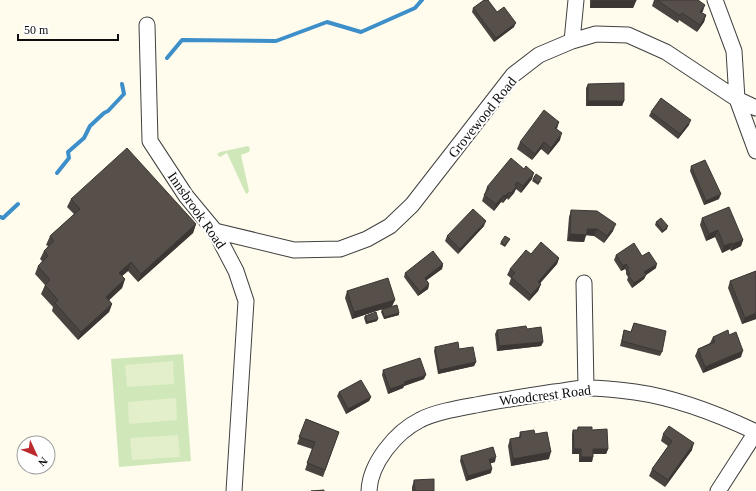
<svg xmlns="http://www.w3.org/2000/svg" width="756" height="491" viewBox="0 0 756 491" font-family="Georgia,serif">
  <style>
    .green { fill: #d0e8b9 }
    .pitch { fill: #e2efca }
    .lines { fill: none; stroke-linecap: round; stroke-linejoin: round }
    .stream { stroke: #3d8fca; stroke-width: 4 }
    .minor-casing { stroke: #404040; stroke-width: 17 }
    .minor { stroke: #fff; stroke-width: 15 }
    .wall { fill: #4a4440 }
    .shaded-wall { fill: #3c3734 }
    .building { fill: #564f4a; stroke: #3c3734 }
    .labels { text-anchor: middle; stroke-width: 4; stroke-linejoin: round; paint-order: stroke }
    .street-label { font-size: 14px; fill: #0d0d0d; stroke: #fff }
  </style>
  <rect width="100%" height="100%" fill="#fffcee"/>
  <!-- green -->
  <path class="green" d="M248,146L250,148L249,152L241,155L249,191L248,193L246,194L227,153L220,157L217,154L220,152Z
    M183,354L191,461L119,467L111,359Z"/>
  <!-- pitch -->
  <path class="pitch" d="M173,361L174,384L127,387L125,365Z
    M176,398L177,420L129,424L128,402Z
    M178,435L180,457L132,460L130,438Z"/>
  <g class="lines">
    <!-- stream -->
    <path class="stream" d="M167,58L182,40L276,41L327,22L361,32L415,8L422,0
      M57,173L69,158L68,152L84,138L90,126L104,113L108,111L124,94L122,84
      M0,217L3,218L18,204"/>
    <defs>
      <path id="minor" d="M715,0L734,51L737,99L756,151
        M147,25L150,141L186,196L215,231L236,271L246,301L234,491
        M572,41L576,0
        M215,231L294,250L340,249L367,239L390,226L412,205L513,75L539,55L572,41L596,34L628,35L666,52L737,99L756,108
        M584,283L586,388
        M369,491C370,463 396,432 420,420C435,412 459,408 476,405C502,400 528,396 554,392C565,391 576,388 587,388C603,388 620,390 635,392C678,398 718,414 756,432
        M718,491L756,432"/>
    </defs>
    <!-- minor casing -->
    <use href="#minor" class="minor-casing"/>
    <!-- minor -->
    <use href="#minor" class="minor"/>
  </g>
  <!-- wall -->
  <path class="wall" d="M590,0H636V1L633,8H590Z
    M654,0H698L703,11L702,13L706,15L704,22L697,32L679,20L678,23L652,6Z
    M473,8L497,12L514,27L494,42L472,12Z
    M588,84L624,101L622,106H586V88Z
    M651,112L689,125L678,139L649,116Z
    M557,129L560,140L548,155L541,149L532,160L517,149L520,142Z
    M691,166L719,199L704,205L690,171Z
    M532,179L521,193L516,189L514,193L508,200L507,198L503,203L501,202L494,211L482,201L487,187Z
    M533,179L541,181L538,185L532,181Z
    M71,199L196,224L193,233L138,282L128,271L122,276L125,279L122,288L109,300L112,304L109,312L78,340L52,311L53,307L41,294L45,285L35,274L38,266L42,261L40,259L44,251L48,246L46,245L50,236L74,214L67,207Z
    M571,210L613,231L604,243L594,236L586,235L584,242L567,241L569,217Z
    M702,218L743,240L741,246L731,251L730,249L722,253L715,237L706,241L700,225Z
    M656,222L667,229L662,233L655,225Z
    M484,226L458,254L445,241L447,236Z
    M510,239L509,241L505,247L500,244L501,242Z
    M531,254L559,258L557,264L540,283L541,284L538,291L529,301L509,284L511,278L507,275L510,269Z
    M616,255L642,256L656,268L646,275L644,279L632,288L627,280L628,277L626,274V271L625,269L621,271L614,260Z
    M443,264L442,269L426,280L429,284L428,289L418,296L404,277L405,273Z
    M756,271V319L742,324L728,288L730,281Z
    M347,291L395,300L392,306L399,313V315L384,319L381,312L382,309L352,319L345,298Z
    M365,316L377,321L366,324L364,318Z
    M634,323L662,352L660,356L620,346L624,330L631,332Z
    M527,329L543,342L541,346L497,351L495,334L497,330Z
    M729,335L741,357L703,373L695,356L698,349L710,343L713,337Z
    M435,347L459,349L476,362L474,366L438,374L434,351Z
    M383,370L424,379L404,386L403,388L388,394L382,375Z
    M339,392L371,397L369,401L346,414L337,396Z
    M306,419L339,432L323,477L305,470L312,449L297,444Z
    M578,427L592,430L608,449L606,454H593L592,462H579V454H572V434L573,430H577Z
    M520,432L535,434L549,459L511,466L508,446L510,439L519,437Z
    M663,434L692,450L665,487L649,476L652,469L668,446L661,441Z
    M461,456L495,462L491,463V473L466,481L460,461Z
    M414,480L434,491H412V487Z"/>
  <!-- shaded-wall -->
  <path class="shaded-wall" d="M592,1H636L633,8H590Z
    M705,5L703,11L698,18L700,12Z
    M706,15L704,22L697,32L700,25Z
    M516,23L514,27L494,42L496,38Z
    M588,101H624L622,106H586Z
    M691,120L689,125L678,139L680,134Z
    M559,122L557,129L555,128Z
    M562,133L560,140L548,155L551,148Z
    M544,142L541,149L532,160L535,154Z
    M534,173L532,179L521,193L523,186Z
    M517,182L515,188L517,186L514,193L508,200L515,185Z
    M509,192L507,198L503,203L505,196Z
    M721,194L719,199L704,205L706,201Z
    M504,195L501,202L494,211L496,204Z
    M486,221L484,226L458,254L460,249Z
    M196,224L193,233L138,282L141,274Z
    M616,224L613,231L604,243L607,236Z
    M668,226L667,229L662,233L663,231Z
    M587,229H597L594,236L586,235L584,242L567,241L570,234Z
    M718,230L715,237L706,241L709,234Z
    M743,240L741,246L731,251L733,244Z
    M732,243L730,249L722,253L724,246Z
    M559,258L557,264L536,288L538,282Z
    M131,262L128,271L116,281L119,273Z
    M443,264L442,269L423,283L425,278Z
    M626,264L625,269L621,271L623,266Z
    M657,264L656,268L643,277L644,272Z
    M646,275L644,279L632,288L634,283Z
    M125,279L122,288L103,306L106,297Z
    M429,284L428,289L418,296L420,292Z
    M541,284L538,291L529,301L531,295Z
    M395,300L392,306L352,319L354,312Z
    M112,304L109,312L78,340L81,332Z
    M399,313V315L384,319V317Z
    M756,313V319L742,324L745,318Z
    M378,319L377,321L366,324L367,322Z
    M543,342L541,346L497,351L499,346Z
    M743,351L741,357L703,373L705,367Z
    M476,362L474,366L438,374L439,370Z
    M426,375L424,379L404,386L403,388L388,394L390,389L404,382Z
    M371,397L369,401L346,414L348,409Z
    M694,443L692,450L665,487L668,480Z
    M574,449H581L579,454H572Z
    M593,449H608L606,454H592Z
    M551,452L549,459L511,466L513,459Z
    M496,457L495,462L488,464L489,459Z
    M581,457H593L592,462H579Z
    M492,469L491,473L466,481L468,476Z"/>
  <!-- building -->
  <path class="building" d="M484,0H488L497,12L504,7L516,23L496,38L473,8Z
    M592,0H636V1H592Z
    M657,0H698L705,5L700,12L706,15L700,25L682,13L680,16Z
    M624,83V101H588V84Z
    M661,98L691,120L680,134L651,112Z
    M544,110L559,122L555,128L562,133L551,148L544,142L535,154L520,142Z
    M127,148L196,224L141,274L131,262L119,273L125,279L106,297L112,304L81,332L55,303L58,300L45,285L50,280L38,266L48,256L44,251L54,241L50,236L80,209L71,199Z
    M511,158L524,169L526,166L534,173L523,186L517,182L515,185L517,186L511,193L509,192L505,196L504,195L496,204L484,195L489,188L487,187Z
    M705,160L721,194L706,201L691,166Z
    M536,174L542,178L538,183L533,179Z
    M729,207L743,240L733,244L732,243L724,246L718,230L709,234L702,218Z
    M473,209L486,221L460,249L447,236Z
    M571,210L597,211L616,224L607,236L597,229H587V235L570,234Z
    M661,218L668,226L663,231L656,222Z
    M505,236L510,239L505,245L501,242Z
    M541,242L559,258L538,282L541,284L531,295L511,277L515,273L510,269L526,250L531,254Z
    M634,243L642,256L649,252L657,264L644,272L646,275L634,283L628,275L630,274L627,269L629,268L626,264L623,266L616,255Z
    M433,251L443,264L425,278L429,284L420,292L405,273Z
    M756,271V313L745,318L730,281Z
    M388,278L395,300L354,312L347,291Z
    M397,305L399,313L384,317L382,309Z
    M376,312L378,319L367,322L365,316Z
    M634,323L666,331L662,352L622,341L624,330L631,332Z
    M526,326L527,329L541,327L543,342L499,346L497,330Z
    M728,330L729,335L736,332L743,351L705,367L698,349L715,342L713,337Z
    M458,342L459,349L473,347L476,362L439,370L435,347Z
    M420,358L426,375L404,382L405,384L390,389L383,370Z
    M361,380L371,397L348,409L339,392Z
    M306,419L339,432L325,470L307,463L315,442L299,437Z
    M669,426L694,443L668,480L652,469L672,441L663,434Z
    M578,427H592V430L607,429L608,449H593V457H581V449H574L573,430H578Z
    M534,430L535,434L547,432L551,452L513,459L510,439L521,437L520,432Z
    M493,447L496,457L489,459L492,469L468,476L461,456Z
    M434,479V491H415L414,480Z
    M324,490V491H311Z"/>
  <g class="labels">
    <!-- street labels -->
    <g class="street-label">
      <text transform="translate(482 117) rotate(-51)" y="5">Grovewood Road</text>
      <text transform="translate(197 210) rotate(55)" y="5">Innsbrook Road</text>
      <text transform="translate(545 395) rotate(-7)" y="5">Woodcrest Road</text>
    </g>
  </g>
  <!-- north arrow -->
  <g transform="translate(36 455) rotate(134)"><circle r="19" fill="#ffffff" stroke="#9e9e9e"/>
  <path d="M0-3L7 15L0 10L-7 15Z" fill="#ba292c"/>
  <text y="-6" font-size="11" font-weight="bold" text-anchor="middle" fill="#0d0d0d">N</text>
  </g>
  <!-- scale -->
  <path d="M18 34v6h100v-6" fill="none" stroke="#0d0d0d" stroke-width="2"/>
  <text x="24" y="34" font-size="12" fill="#0d0d0d" stroke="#ffffff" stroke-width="3" paint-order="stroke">50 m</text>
</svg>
